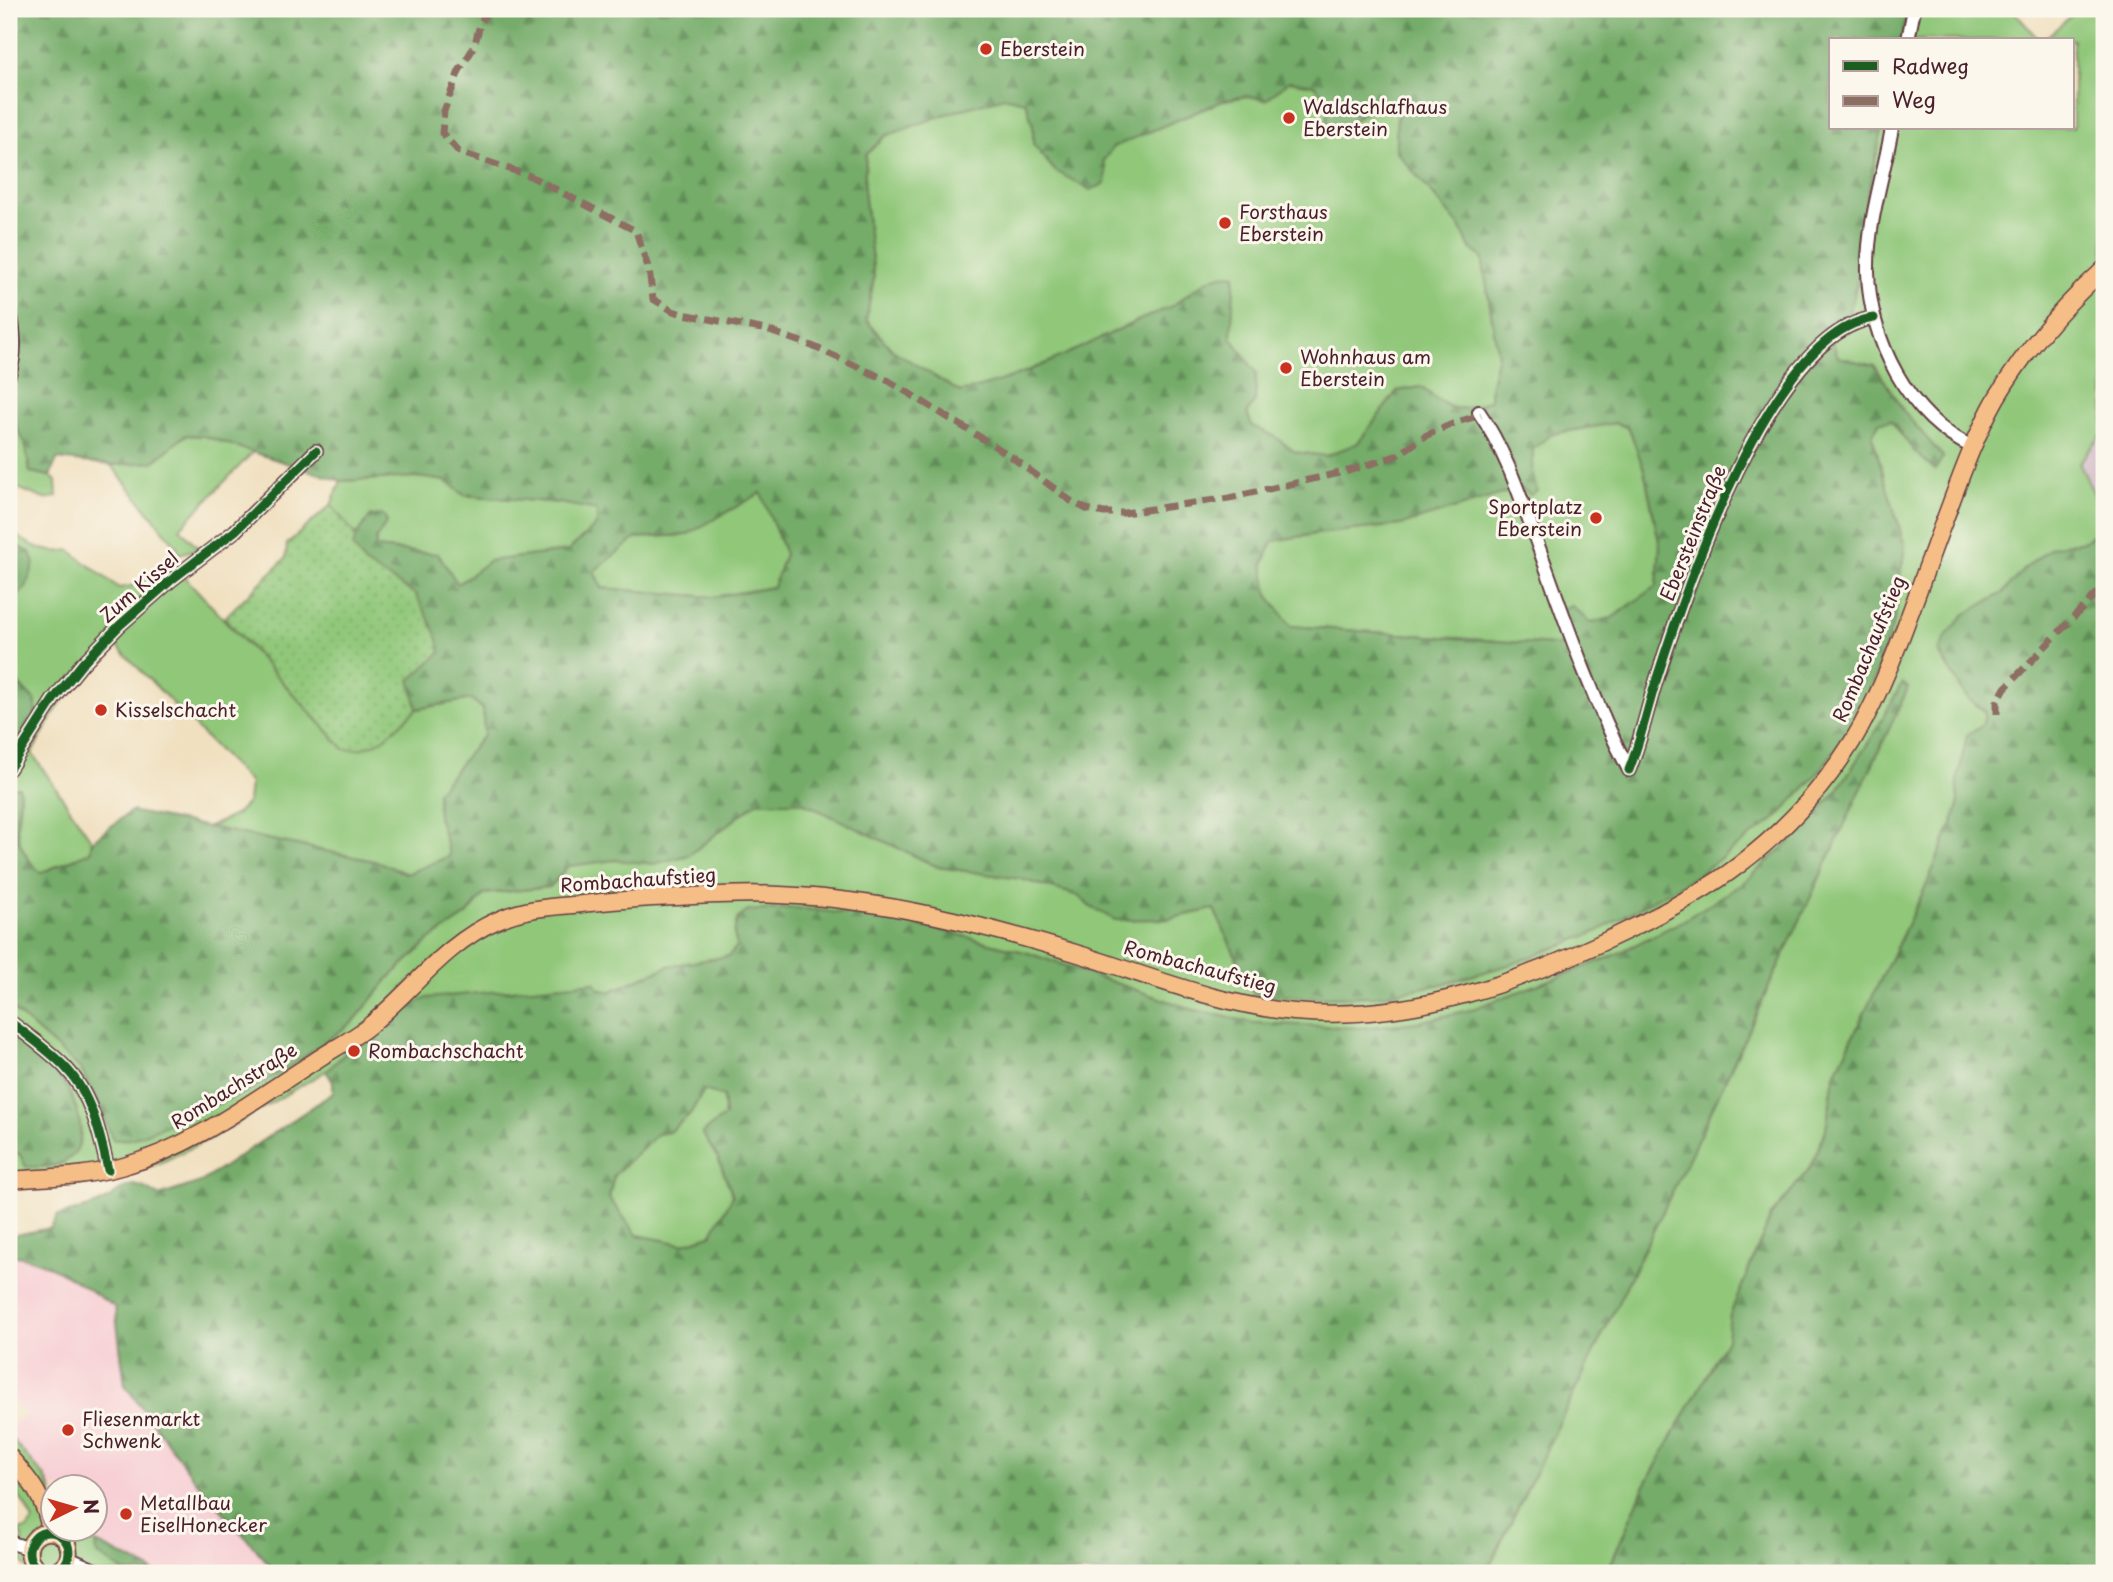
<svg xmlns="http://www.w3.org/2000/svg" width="2113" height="1582" viewBox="0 0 2113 1582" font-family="'Playpen Sans',sans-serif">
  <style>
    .built { fill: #f7cfd4 }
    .industrial { fill: #d2bdc8 }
    .grass { fill: #90c779; stroke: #6d7352; stroke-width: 2 }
    .forest { fill: url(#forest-firs); stroke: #5f664a; stroke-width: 2; fill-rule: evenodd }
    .garden { fill: url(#garden-dots); stroke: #6d7352; stroke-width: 2 }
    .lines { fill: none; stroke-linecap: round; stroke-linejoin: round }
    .minor-casing { stroke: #633c41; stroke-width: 16 }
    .major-casing { stroke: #633c41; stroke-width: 19 }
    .minor { stroke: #fff; stroke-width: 12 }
    .major { stroke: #f6be87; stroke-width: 16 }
    .quiet { stroke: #8d6e63; stroke-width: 7; stroke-dasharray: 14 7; stroke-linecap: butt }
    .cycleway-casing { stroke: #fbf7ec; stroke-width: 13 }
    .cycleway { stroke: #1b5e20; stroke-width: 9 }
    .poi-dot { fill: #c8321e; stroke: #fbf7ec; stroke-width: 2.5 }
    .labels { text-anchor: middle; stroke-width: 6; stroke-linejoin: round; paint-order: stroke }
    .poi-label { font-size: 19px; fill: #4a1f2b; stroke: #fbf7ec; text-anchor: start }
    .street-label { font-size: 19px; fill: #4a1f2b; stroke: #fbf7ec }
  </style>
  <defs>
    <pattern id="forest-firs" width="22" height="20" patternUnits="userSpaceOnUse" patternTransform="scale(1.75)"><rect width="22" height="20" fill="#74ac69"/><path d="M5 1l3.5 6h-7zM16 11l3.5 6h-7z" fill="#618b57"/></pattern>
    <pattern id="garden-dots" width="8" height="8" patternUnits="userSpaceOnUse" patternTransform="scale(1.75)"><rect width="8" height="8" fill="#90c779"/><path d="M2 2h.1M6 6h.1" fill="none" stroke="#7eaa69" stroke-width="1.8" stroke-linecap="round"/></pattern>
  </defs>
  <rect width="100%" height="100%" fill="#fbf7ec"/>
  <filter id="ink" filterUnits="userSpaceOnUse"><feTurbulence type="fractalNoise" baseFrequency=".0143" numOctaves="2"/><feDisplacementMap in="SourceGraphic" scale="14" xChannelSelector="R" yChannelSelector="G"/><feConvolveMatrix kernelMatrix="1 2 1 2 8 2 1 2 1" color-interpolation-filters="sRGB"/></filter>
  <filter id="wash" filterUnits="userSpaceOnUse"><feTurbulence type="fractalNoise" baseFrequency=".00686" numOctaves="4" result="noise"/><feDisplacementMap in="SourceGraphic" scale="28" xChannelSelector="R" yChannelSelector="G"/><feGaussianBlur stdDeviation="1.57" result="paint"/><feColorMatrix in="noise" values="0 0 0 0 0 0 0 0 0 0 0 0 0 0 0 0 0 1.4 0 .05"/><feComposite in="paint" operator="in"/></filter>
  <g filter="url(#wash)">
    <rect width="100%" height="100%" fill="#f0e0c0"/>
    <!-- built -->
    <path class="built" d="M9,1255L28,1256L46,1264L115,1307L125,1386L196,1481L277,1573H154L150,1569L121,1553L88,1540L79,1547L68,1530H94V1488H52V1492L45,1477L9,1436V1425L25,1416L24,1411L9,1401Z"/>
    <!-- industrial -->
    <path class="industrial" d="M2104,432V514L2079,463Z"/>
    <!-- grass -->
    <path class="grass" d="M1908,9H2012L2039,40H1901Z
      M2079,9H2104V432L2079,463L2104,514V541L2092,535L2085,541L2052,547L2025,568L2003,593L1964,615L1939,653L1968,699L1985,711L1983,724L1958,778V809L1927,884L1834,1076L1826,1129L1810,1168L1771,1216L1730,1315L1727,1339L1643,1489L1607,1573H1486L1696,1143L1908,688L1902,683L1874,734L1837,791L1791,841L1742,884L1681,922L1611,957L1470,1010L1419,1022L1363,1028L1254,1023L1194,1010L1028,953L929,927L865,916L796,908L748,911L734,934L737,946L729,956L669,966L609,992L599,989L594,982L404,1009L374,1036L347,1052L326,1071L211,1138L162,1162L125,1176L72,1185L9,1188V1151L20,1154L26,1167C39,1167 52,1168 64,1162C98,1144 72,1087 51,1067C38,1054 23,1044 9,1032V1006L81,1069L102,1111L113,1140L247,1092L297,1062L354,1021L390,977L431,939L467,915L484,894L550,887L568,866L615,860L654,863L689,855L757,802H802L938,867L1021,879L1080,896L1089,906L1167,919L1214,909L1254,994L1308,997L1377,996L1442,984L1512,964L1596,932L1866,703L1896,615L1897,592L1905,547L1872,436L1879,422L1891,421L1916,453L1943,457L1904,412L1875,366L1838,357L1827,331L1849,313L1858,281L1863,217L1882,128H2073V40H2043Z
      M1289,81L1314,85L1329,100L1327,122L1324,132L1339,131L1382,102L1397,111L1396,151L1461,228L1469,247L1482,256L1498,355L1491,384L1490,400C1455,415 1451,410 1421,387L1397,391L1358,444L1326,456L1295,452L1274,436L1252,426L1247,413L1255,401L1256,373L1231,337V319L1208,280L1172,306L1135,322L1086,347L992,385L960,392L892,350L866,320L874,278L864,190L866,155L885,136L946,114L1004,97L1026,102L1033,126V144L1106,170L1103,161L1112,147L1225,100L1247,96L1266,99Z
      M14,421L25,443L30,472L50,476L56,481L57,497L44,499L18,488L9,493V425Z
      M1615,423L1629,428L1644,470L1660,546L1657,586L1612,618L1590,623L1567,646L1291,626L1268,595L1263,564L1273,541L1315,534L1401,525L1521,488L1537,491L1532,473V449L1552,434Z
      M186,435L204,436L253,452L180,528L199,549L178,554V548L111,465L153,462Z
      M417,477L446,481L464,495L560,503L597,509V524L568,551L489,561L458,585L438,555L376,548V539L387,522L371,516L356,536L331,505L341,481Z
      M761,492L785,554L773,587L713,597L602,588L593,571L636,538L686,535Z
      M9,531C27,543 47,556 69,550L119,588L132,586L169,560L344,749L380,741L417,709L471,699L483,709L484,735L437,792L438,816L450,856L407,874L378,862L209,827L235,815L248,802L250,783L115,644L60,703L32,753L92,841L90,852L41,873C29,862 17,844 17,827C18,813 22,801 19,787H9V758L35,718L36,702L9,675V607L27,585L30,552L9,543Z
      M704,1090L723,1095L725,1116L702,1133L718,1158L733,1196L711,1235L682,1244L637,1235L609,1198L614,1175L657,1134L669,1132L690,1114Z
      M9,1436L45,1477L52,1492V1530H68L79,1547L88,1540L98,1544L95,1548L126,1573H30L19,1557L23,1535L9,1531V1527L21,1530L27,1529L33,1521L25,1505L9,1483Z"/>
    <!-- forest -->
    <path class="forest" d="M9,9H1908L1901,40H1831V128H1882L1863,217L1858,281L1849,313L1828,331L1838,357L1875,366L1904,412L1943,457L1935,470L1916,453L1891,421L1879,422L1872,436L1905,547L1897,592L1896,615L1866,703L1856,720L1819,772L1778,817L1696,876L1596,932L1512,964L1442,984L1377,996L1308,997L1253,994L1214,909L1167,919L1115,920L1089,906L1080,896L1021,879L938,867L802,802H757L689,855L654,864L615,860L568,866L550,887L484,894L467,915L431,939L390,977L354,1021L297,1062L247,1092L132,1139L113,1140L102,1111L81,1069L9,1006V787H19C22,803 15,815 17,830C19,847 29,863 41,873L90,852L92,841L131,811L379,862L407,874L450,856L438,816L437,792L484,735L483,709L471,699L417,709L410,680L441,652L416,595L364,563L353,546L356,536L371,516L383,515L387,522L376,539V548L438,554L458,584L489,561L568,551L597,524V510L560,503L464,495L446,481L417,477L341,481L204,436L185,435L153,462L111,465L57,459L50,476L30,472L25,443L14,422L9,425ZM1289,81L1314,85L1329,100L1327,122L1323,132L1329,136L1382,102L1397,111L1396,151L1461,228L1469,247L1482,257L1498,355L1491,384L1490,400C1455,415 1451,410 1421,387L1397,391L1358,443L1326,456L1295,452L1274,436L1252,426L1247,413L1255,401L1256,373L1231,337L1235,275C1212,270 1193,292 1175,304C1163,312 1148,316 1135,322C1078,348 1022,379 960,392L892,350L866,320L874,278L864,190L866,155L885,136L946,114L1004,97L1026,102L1033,126V144L1054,170L1090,190L1105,184L1106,170L1103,161L1113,147L1225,100L1247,96L1266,100ZM1615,423L1629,428L1644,470L1660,546L1657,586L1612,618L1590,623L1571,605L1555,613L1566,646L1291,626L1268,595L1263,564L1273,541L1315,534L1401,525L1521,488L1530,495L1537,491L1532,473L1533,449L1552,434ZM761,493L785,554L773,587L713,597L602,588L594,571L636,538L686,535Z
      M2092,535L2104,541V1573H1607L1643,1489L1727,1339L1730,1315L1771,1216L1811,1167L1826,1129L1834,1076L1927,884L1958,809V778L1967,735L1983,724L1985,711L1968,699L1939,652L1947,635L1964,615L2003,593L2025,568L2052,547L2085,541Z
      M9,543L30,552L34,564L27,585L9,607Z
      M9,675L36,702L35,717L9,758Z
      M1902,683L1908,688L1696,1143L1486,1573H277L196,1481L125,1385L115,1307C82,1286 49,1258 9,1255V1236L51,1228L57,1216C71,1212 87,1209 100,1203C128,1189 126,1175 159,1196L201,1182L333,1093V1082L326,1071L347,1052L374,1036L404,1009L427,998L595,982L599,989L609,992L669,966L729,956L737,946L734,934L737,919L748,911L796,908L865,916L929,927L1028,953L1194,1010L1254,1023L1363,1028L1419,1022L1470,1010L1611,957L1681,922L1742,884L1791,841L1837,791L1874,734ZM704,1090L723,1096L725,1116L702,1133L718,1158L733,1196L711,1235L682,1244L637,1235L609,1198L614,1175L657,1134L669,1132L690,1114Z
      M9,1032C23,1044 38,1054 51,1067C72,1087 98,1144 64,1162C52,1168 39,1167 26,1167L20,1154L9,1151Z
      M98,1544L150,1569L154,1573H126L97,1554L95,1548Z"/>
    <!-- garden -->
    <path class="garden" d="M331,505L356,536L353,546L364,563L416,595L436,633L441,652L410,680L417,709C394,729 377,753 344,749L224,618L286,558L287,544Z"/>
  </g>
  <g filter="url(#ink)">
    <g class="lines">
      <defs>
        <path id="minor" d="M1908,40L1914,9
          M1892,128C1884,174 1867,224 1868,271C1869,339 1909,419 1973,447
          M9,306C14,330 17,351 9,375
          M1479,412C1507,453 1522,502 1539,548C1566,623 1592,699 1629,770
          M9,769L53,700L82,664L120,625L170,581L235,531L316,451
          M1629,770C1641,740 1647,709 1657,678C1685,590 1771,331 1874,318
          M9,1021C27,1035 47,1049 64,1066C91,1093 100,1133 108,1170
          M9,1542L30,1549
          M68,1558L102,1573"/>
        <path id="major" d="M9,1180C47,1177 87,1177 124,1166C195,1146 253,1100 315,1061C333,1049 353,1039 369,1026C413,990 445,943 498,920C522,909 548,907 573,905C608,901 642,898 676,897C711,895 745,893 780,895C883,899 984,925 1082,955C1152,977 1221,1005 1294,1012C1410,1023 1525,981 1628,930C1667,911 1705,891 1739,865C1784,831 1822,790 1852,742C1892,677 1918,587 1946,516C1961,476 1976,434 1997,397C2026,349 2062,307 2104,269
          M9,1456C30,1480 46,1499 50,1532
          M29 1552a20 20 0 1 1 40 0a20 20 0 1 1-40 0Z"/>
      </defs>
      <!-- minor casing -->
      <use href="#minor" class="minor-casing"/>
      <!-- major casing -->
      <use href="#major" class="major-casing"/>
      <!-- minor -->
      <use href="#minor" class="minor"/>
      <!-- major -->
      <use href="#major" class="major"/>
      <!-- quiet -->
      <path class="quiet" d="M489,9L481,21L474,47L459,71L444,111L442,133L459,152L530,176L636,231L649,270L653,299L673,311L683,314L767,330L812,346L889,381L1009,455L1071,501L1086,509L1104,513H1124L1229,498L1348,471L1396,456L1427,435L1457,422L1481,415
        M1997,714V702L2005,688L2104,586"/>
      <defs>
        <path id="cycleway" d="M9,769L53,700L82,664L120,625L170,581L235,531L316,451
          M1629,770C1641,740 1647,709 1657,678C1685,590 1771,331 1874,318
          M9,1021C27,1035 47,1049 64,1066C91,1093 100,1133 108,1170
          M29 1552a20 20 0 1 1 40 0a20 20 0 1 1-40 0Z"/>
      </defs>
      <!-- cycleway casing -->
      <use href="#cycleway" class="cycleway-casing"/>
      <!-- cycleway -->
      <use href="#cycleway" class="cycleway"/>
    </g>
  </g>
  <!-- markers -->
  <g class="poi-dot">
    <circle cx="986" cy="49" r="7"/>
    <circle cx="1289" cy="118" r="7"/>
    <circle cx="1225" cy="223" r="7"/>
    <circle cx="1286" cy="368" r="7"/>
    <circle cx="1596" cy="518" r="7"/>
    <circle cx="101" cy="710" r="7"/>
    <circle cx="354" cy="1051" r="7"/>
    <circle cx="68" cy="1430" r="7"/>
    <circle cx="126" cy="1514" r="7"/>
  </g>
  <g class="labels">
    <!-- poi labels -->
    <g class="poi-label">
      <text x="1000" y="56">Eberstein</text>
      <text x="1303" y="114">Waldschlafhaus<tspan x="1303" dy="22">Eberstein</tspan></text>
      <text x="1239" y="219">Forsthaus<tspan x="1239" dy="22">Eberstein</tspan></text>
      <text x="1300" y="364">Wohnhaus am<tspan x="1300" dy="22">Eberstein</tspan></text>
      <text x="1582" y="514" text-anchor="end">Sportplatz<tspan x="1582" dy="22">Eberstein</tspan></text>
      <text x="115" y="717">Kisselschacht</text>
      <text x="368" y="1058">Rombachschacht</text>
      <text x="82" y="1426">Fliesenmarkt<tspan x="82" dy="22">Schwenk</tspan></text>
      <text x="140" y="1510">Metallbau<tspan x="140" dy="22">EiselHonecker</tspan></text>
    </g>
    <!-- street labels -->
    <g class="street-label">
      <text transform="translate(1693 533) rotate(-68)" y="7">Ebersteinstraße</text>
      <text transform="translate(139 587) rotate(-41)" y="7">Zum Kissel</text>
      <text transform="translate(1869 649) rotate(-67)" y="7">Rombachaufstieg</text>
      <text transform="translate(638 880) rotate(-4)" y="7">Rombachaufstieg</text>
      <text transform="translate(1200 967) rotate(15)" y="7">Rombachaufstieg</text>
      <text transform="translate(234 1086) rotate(-32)" y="7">Rombachstraße</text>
    </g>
  </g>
  <!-- margin -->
  <rect width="2113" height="1582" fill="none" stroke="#fbf7ec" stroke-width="35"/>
  <!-- legend -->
  <rect x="1829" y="38" width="245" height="91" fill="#fbf7ec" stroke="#b4a19f" stroke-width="2"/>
  <rect x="1843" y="61" width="35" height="10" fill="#1b5e20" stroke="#b4a19f" stroke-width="2"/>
  <text x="1892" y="74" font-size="21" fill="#4a1f2b">Radweg</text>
  <rect x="1843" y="96" width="35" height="10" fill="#8d6e63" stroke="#b4a19f" stroke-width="2"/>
  <text x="1892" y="108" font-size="21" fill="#4a1f2b">Weg</text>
  <!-- north arrow -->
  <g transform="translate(74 1508) rotate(85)"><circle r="33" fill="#fbf7ec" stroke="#b4a19f" stroke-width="2"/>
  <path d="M0-5L12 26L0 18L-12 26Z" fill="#c8321e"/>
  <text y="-10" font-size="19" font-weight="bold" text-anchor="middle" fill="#4a1f2b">N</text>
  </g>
</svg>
